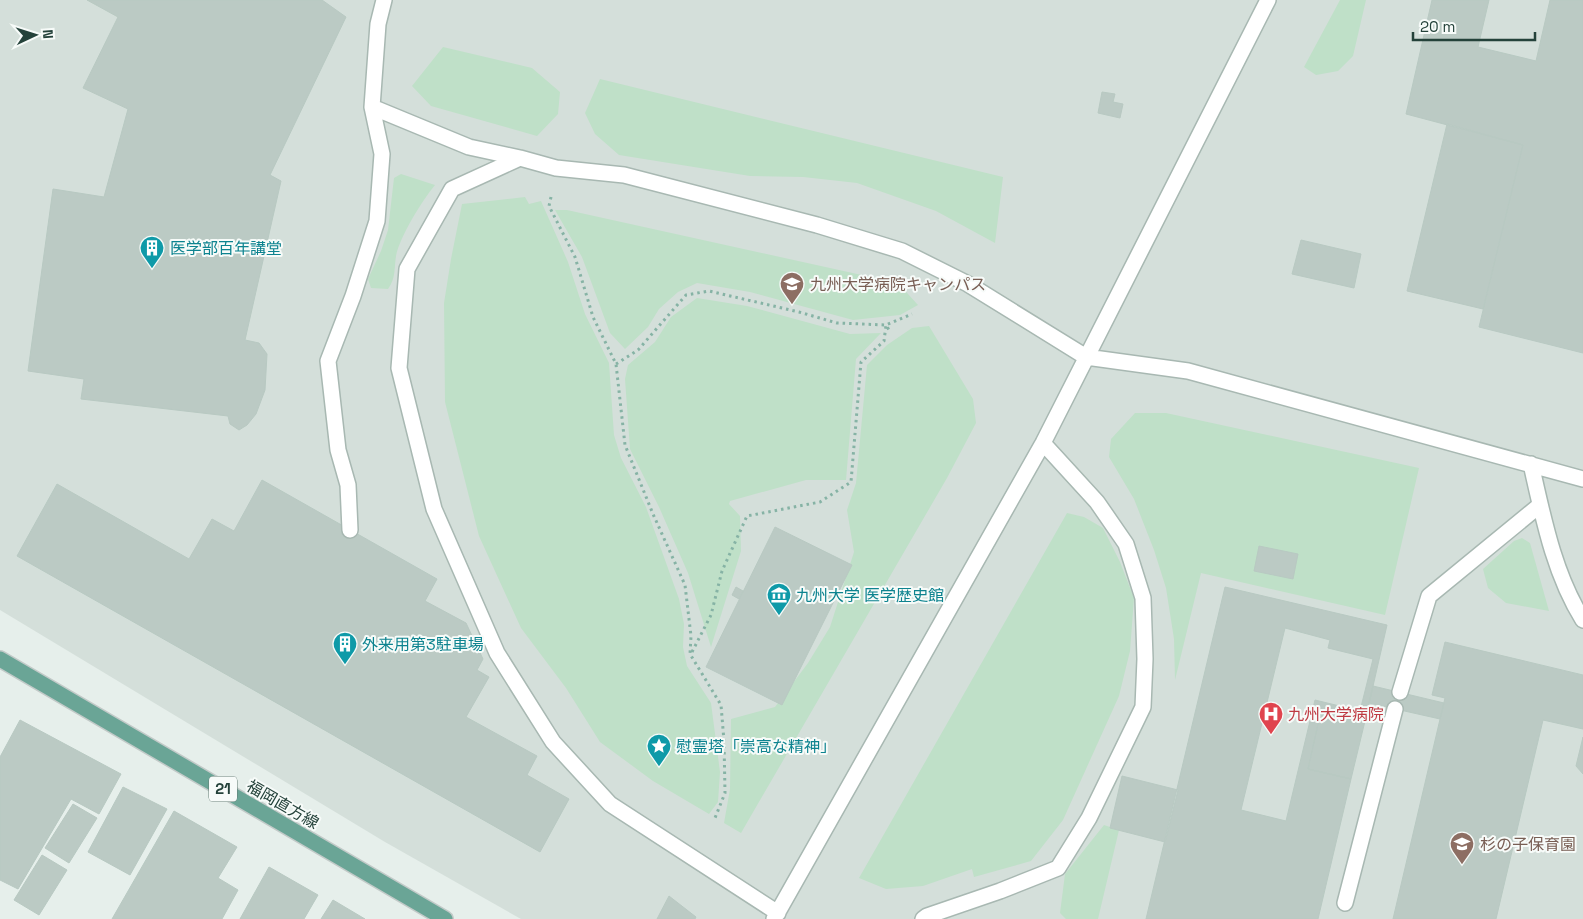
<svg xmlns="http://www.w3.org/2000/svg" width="1583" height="919" viewBox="0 0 1583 919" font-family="'Space Grotesk','Noto Sans JP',sans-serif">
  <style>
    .built { fill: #d4dfda }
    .green { fill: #bfe0c8 }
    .building { fill: #bbcac4; stroke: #b8c9c2; fill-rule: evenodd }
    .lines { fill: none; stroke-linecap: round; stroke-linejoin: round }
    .service-casing { stroke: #a8b8b2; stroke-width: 18 }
    .primary-casing { stroke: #c2cac8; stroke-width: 18 }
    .path { stroke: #86b3a5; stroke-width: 3; stroke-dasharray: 2.5 4; stroke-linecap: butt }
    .service { stroke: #fff; stroke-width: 15 }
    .primary { stroke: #6aa596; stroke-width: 15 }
    .labels { text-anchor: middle; stroke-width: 4; stroke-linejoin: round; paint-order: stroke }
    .shield { fill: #f7fbf9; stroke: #637a73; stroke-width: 1 }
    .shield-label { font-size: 15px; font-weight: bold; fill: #24423a }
    .culture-label { font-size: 16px; fill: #0d838f; stroke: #f7fbf9; text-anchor: start }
    .education-label { font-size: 16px; fill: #785e54; stroke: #f7fbf9; text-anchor: start }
    .health-label { font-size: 16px; fill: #be3a42; stroke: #f7fbf9; text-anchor: start }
    .street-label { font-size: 16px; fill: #24423a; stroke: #f7fbf9 }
  </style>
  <rect width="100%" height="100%" fill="#e6efeb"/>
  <!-- built -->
  <path class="built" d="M0,0H1583V919H521L385,842L0,610Z"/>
  <!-- green -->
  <path class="green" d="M1340,0H1366L1353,56L1338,71L1316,75L1304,67Z
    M443,47L532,68L560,92L558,114L537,136L431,106L412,86Z
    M600,79L1003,177L995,243L936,211L857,183L803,177L750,176L619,155L595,134L585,113Z
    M401,174L435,185C422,201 400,236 396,256C394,269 396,278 388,289L371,288L368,279L381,251L388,230L394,178Z
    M525,197L529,204L541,201L568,262L585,314L609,363L614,435L621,458L646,507L679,599L684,624L683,647L687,666L711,703L720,772L718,802L709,814L653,781L600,742L566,688L521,628L479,536L445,402L444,303L451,259L462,204Z
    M555,210H567L898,283L918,305L900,315L853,320L750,292L697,283L678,292L659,309L648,327L625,349L610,333L582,257Z
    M697,298L747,306L850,334L881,333L856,359L846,480H806L730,501L729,504L740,516L741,551L711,647L688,573L659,507L630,449L625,379L628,365L655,342L671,317Z
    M929,326L973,399L976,423L947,478L741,833L724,823L730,789L731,719L775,707L808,663L830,627L854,552L847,510L856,483L867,365L887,345L912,328Z
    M1135,413H1166L1419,468L1385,615L1201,573L1175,680L1174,639L1166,588L1154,550L1134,499L1109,457L1111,439Z
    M1067,513L1084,517L1103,528L1120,562L1134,598L1130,651L1119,696L1063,820L1031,861L974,877L972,869L923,886L886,889L859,878Z
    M1522,538L1530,543L1549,611L1506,603L1488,588L1483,569L1514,541Z
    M1104,825L1119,830L1098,919H1066L1060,913L1065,874Z"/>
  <!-- building -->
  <path class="building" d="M87,0H322L346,17L270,175L281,181L245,340L259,343L267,354L265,390L256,414L247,425L239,430L230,424L228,416L81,399L84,379L28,371L53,189L104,197L128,109L83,88L118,17Z
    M1432,0H1489L1478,47L1536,61L1550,0H1583V353L1479,327L1523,145L1406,114Z
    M1102,92L1115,94L1113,102L1123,104L1120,118L1098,113Z
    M1447,124L1523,145L1483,309L1407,291Z
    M1301,240L1361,254L1354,288L1292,274Z
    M262,480L437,579L425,601L466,623L483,659L477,670L489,677L466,717L537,756L527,775L569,799L540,852L17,556L57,484L189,559L212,519L234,531Z
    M775,527L852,565L782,705L706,667Z
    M1259,546L1298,554L1293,579L1254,571Z
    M736,587L743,591L739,599L732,595Z
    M1225,587L1387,625L1365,721L1321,711L1308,769L1351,779L1318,919H1146ZM1285,628L1330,640L1328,648L1373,659L1360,711L1315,700L1286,821L1241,810Z
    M1445,642L1583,675V729L1543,720L1496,919H1393L1445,698L1432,695Z
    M1373,686L1444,703L1440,719L1369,703Z
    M1321,711L1365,721L1351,779L1308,769Z
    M20,720L121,774L99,814L71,799L18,889L0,880V757Z
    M1583,737V774L1576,766Z
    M1122,776L1178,790L1165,842L1110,828Z
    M123,787L167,809L130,875L88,852Z
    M73,804L97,818L69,863L45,848Z
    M174,811L237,847L218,878L238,890L222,919H112Z
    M42,855L67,870L39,915L14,900Z
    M269,867L318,895L304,919H240Z
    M669,896L696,917L695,919H657Z
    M333,900L365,919H321Z"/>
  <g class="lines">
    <defs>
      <path id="service" d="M384,0L378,24L372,107L469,147L520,158L556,168L624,175L817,225L902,251L968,284L1086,357L1188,371L1583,479
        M520,158L452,189L407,269L399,368L434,509L497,653L553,742L610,804L778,913
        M1531,464C1543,517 1554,574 1583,620
        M350,530L348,485L338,450L328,361L353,296L377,221L382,154L372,107
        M1400,692L1429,596L1540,505
        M1345,903L1395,709
        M774,919L1043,443L1268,0
        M923,919L927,916L1000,891L1058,868L1089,818L1143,707L1145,659L1143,598L1126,544L1097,502L1043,443"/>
      <path id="primary" d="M0,659L445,919"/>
    </defs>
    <!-- service casing -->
    <use href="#service" class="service-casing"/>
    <!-- primary casing -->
    <use href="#primary" class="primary-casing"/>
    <!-- path -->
    <path class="path" d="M551,197L549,206L575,257L593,317L616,364L625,445L653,514L685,585L691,636L690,654L721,705L724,741L725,793L715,818
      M616,364L638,350L686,295L709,291L799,312L837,323L886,325L912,314
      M692,652L711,615L722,571L747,516L820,502L851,482L861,362L884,341L886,325L889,330"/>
    <!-- service -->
    <use href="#service" class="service"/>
    <!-- primary -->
    <use href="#primary" class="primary"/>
  </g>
  <!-- icons -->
  <defs>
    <symbol id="building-pin" viewBox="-11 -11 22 30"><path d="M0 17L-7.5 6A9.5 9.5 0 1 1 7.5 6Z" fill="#0f9aa8" stroke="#f7fbf9"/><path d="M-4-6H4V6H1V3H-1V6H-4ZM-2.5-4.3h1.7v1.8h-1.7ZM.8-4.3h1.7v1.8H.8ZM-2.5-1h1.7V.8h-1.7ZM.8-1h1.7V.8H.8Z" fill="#fff"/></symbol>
    <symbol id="university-pin" viewBox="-11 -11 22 30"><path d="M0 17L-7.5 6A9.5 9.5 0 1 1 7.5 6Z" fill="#8d6e63" stroke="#f7fbf9"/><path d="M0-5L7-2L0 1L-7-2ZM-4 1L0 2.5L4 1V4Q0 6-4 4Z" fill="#fff"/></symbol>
    <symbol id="museum-pin" viewBox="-11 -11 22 30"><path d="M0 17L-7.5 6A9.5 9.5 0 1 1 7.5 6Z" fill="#0f9aa8" stroke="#f7fbf9"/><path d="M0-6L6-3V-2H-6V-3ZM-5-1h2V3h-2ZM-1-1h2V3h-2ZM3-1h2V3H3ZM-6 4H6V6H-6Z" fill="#fff"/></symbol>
    <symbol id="hospital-pin" viewBox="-11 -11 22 30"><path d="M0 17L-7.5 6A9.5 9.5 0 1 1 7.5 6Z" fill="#e0444e" stroke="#f7fbf9"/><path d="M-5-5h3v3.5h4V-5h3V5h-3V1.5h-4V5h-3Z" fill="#fff"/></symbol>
    <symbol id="sight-pin" viewBox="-11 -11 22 30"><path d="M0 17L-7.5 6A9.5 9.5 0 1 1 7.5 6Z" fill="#0f9aa8" stroke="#f7fbf9"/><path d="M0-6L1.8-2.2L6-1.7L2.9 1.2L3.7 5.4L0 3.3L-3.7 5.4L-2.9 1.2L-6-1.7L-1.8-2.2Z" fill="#fff"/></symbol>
    <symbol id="school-pin" viewBox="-11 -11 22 30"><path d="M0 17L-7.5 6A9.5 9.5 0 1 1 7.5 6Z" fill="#8d6e63" stroke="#f7fbf9"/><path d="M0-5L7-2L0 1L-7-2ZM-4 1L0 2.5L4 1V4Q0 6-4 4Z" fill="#fff"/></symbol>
  </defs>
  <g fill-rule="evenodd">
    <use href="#building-pin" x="138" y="234" width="28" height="38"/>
    <use href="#university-pin" x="778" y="270" width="28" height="38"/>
    <use href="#museum-pin" x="765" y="581" width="28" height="38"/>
    <use href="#building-pin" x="331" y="630" width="28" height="38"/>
    <use href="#hospital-pin" x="1257" y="700" width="28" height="38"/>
    <use href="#sight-pin" x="645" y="732" width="28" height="38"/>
    <use href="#school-pin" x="1448" y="830" width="28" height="38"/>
  </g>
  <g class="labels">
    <!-- shield labels -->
    <rect class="shield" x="209" y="776.5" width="28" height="25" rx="4"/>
    <g class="shield-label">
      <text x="223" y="794">21</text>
    </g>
    <!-- culture labels -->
    <g class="culture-label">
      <text x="170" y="254">医学部百年講堂</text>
      <text x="796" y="601">九州大学 医学歴史館</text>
      <text x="362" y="650">外来用第3駐車場</text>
      <text x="676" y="752">慰霊塔「崇高な精神」</text>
    </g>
    <!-- education labels -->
    <g class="education-label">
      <text x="810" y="290">九州大学病院キャンパス</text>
      <text x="1480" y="850">杉の子保育園</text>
    </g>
    <!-- health labels -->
    <g class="health-label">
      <text x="1288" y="720">九州大学病院</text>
    </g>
    <!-- street labels -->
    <g class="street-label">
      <text transform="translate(283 804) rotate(30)" y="6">福岡直方線</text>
    </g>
  </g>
  <!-- north arrow -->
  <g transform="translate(35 35) rotate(86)" stroke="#f7fbf9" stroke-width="4" paint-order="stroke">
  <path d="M0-4L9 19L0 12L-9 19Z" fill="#24423a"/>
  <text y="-8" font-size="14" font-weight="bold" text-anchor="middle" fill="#24423a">N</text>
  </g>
  <!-- scale -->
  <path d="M1413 32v8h122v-8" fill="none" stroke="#24423a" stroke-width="2.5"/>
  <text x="1420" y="32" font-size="15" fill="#24423a" stroke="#f7fbf9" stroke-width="4" paint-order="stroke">20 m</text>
</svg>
